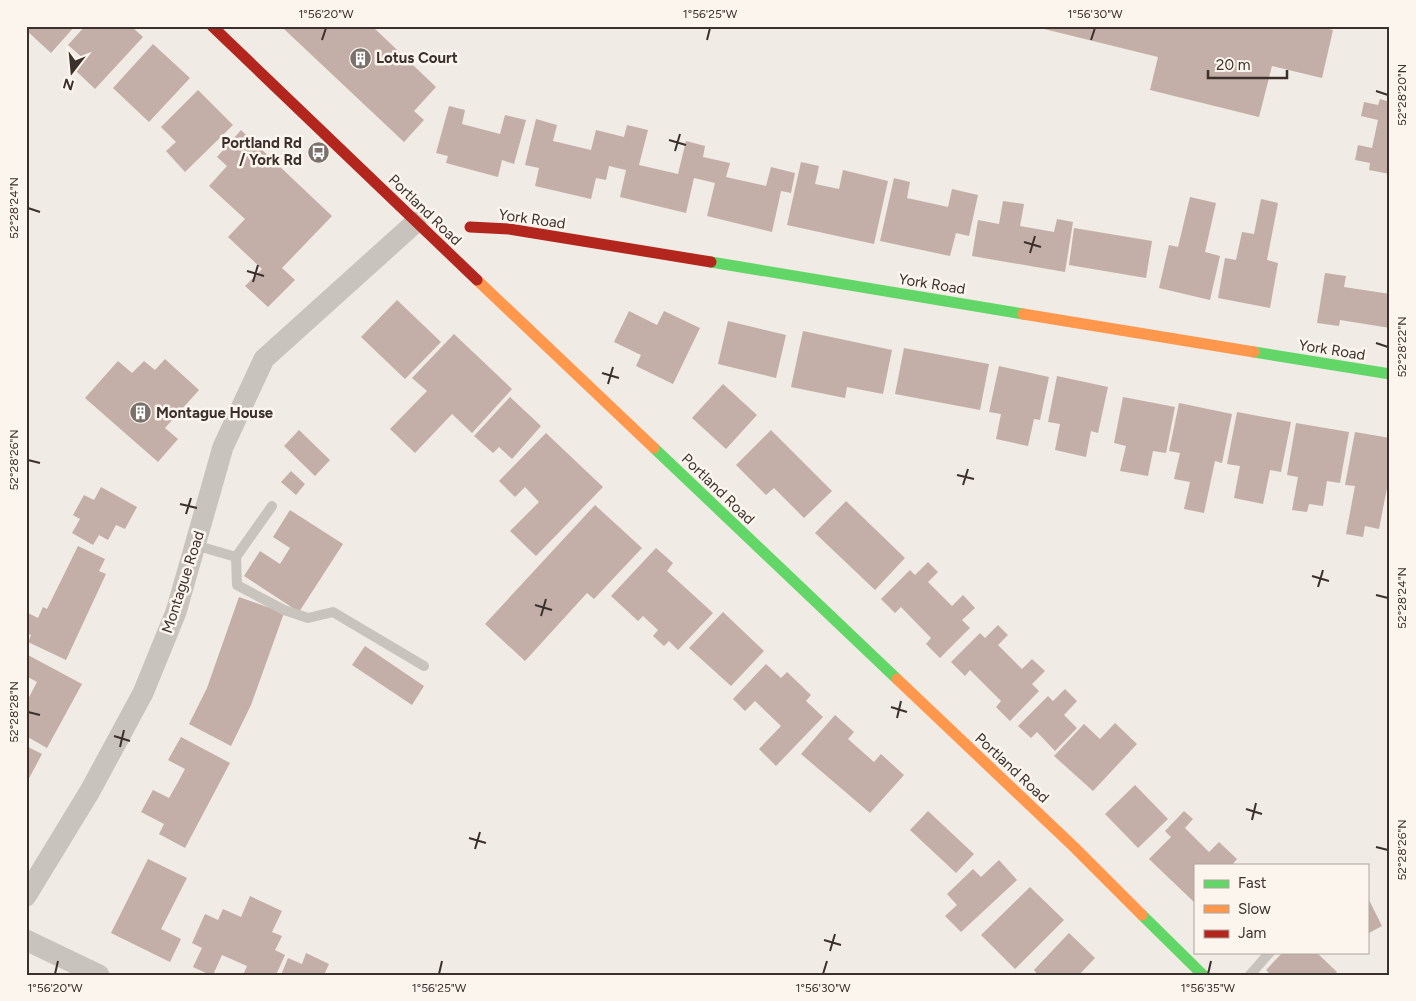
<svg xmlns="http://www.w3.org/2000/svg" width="1416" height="1001" viewBox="0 0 1416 1001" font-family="Figtree,sans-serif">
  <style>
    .building { fill: #c3afa7 }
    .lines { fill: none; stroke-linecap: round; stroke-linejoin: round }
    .lane { stroke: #c9c3be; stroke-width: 10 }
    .street { stroke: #c9c3be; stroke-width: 21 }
    .fast { stroke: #63d668; stroke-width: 11 }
    .slow { stroke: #ff974d; stroke-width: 11 }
    .jam { stroke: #b3261e; stroke-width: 11 }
    .ticks { fill: none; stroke: #3b302b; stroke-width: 2 }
    .labels { text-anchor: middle; stroke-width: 5; stroke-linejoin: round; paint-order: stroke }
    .poi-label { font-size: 15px; font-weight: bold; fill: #3b302b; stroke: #fbf5ee; text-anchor: start }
    .street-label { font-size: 15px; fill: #3b302b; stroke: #fbf5ee }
    .neatline { fill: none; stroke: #3b302b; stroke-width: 2 }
    .ticks-label { font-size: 12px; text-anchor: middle; fill: #3b302b }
  </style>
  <rect width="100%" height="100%" fill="#f0ebe5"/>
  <!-- building -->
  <path class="building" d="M26,26H75L51,53L26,30Z
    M85,26H131L143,37L95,89L74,69L84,59L68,45Z
    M286,26H372L436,87L414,111L424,120L404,142L284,29Z
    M1032,26H1316L1333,30L1322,78L1272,66L1259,117L1150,90L1158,57Z
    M153,44L190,78L149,122L113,88Z
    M198,90L233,125L185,172L166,151L176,142L161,127Z
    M1380,99L1390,102V174L1369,170L1370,163L1355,160L1358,145L1372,148L1378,120L1361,116L1364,102L1378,105Z
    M449,106L465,110L462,124L500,134L505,115L526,120L514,164L502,160L498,177L446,163L448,156L436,153Z
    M536,119L557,125L553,141L591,150L596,130L624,137L627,125L648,130L639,165L678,174L686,141L705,146L703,157L730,163L726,177L766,186L771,167L795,173L791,193L781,191L772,232L707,216L715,183L694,178L686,213L620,197L626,170L609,166L606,180L596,178L591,199L535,186L539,168L525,165Z
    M241,130L332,216L282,268L295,280L268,307L245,286L262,269L228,237L245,219L209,186L227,166L217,157Z
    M801,162L819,166L815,184L839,189L843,170L888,181L874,244L787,225Z
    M894,178L910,182L907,198L948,207L952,189L978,195L969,236L956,233L950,256L880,241Z
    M1190,197L1216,203L1205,252L1220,256L1210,300L1159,288L1169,245L1178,247Z
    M1261,199L1278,203L1267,260L1278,263L1270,308L1218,298L1225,258L1236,260L1242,232L1254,234Z
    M1003,201L1024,204L1020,226L1054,232L1057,219L1073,222L1065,272L972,256L978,220L999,224Z
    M1074,228L1152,241L1146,278L1069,265Z
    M1325,273L1346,276L1344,287L1390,294V328L1340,320L1339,326L1317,323Z
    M397,300L441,342L405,379L361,337Z
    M629,311L657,325L664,311L700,328L673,384L636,366L641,355L614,342Z
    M728,321L786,335L776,378L718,364Z
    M803,331L892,350L883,394L847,387L845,398L791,387Z
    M454,334L512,389L472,433L452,414L415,453L390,429L427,391L412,378Z
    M904,348L989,364L980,410L895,394Z
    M165,359L199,390L165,428L178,439L158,462L85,398L118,361L132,373L144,361L155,370Z
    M999,366L1049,377L1040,420L1034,419L1028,446L996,439L1001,414L989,412Z
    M1057,376L1108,387L1098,433L1091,431L1086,457L1055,450L1060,424L1048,422Z
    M723,384L757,415L726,449L692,418Z
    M510,397L541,426L512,459L499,447L493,453L474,436Z
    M1123,397L1175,407L1166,453L1153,451L1148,476L1120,471L1126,446L1114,443Z
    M1179,403L1232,414L1222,463L1215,461L1204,513L1184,509L1190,482L1174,479L1180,453L1169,451Z
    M1237,412L1291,422L1281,472L1270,470L1263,504L1234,498L1240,466L1227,464Z
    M1296,423L1349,432L1340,483L1327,481L1323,506L1309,504L1307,512L1292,510L1298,477L1287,475Z
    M299,430L330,460L315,476L284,446Z
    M771,430L832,491L804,518L774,488L766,495L736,465Z
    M1355,432L1390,438V488H1387L1379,529L1365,526L1363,537L1346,534L1355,486L1345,485Z
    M546,433L603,487L536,556L510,531L539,502L525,487L515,497L499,481Z
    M291,471L305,484L296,495L281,482Z
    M101,487L137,507L125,529L116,525L108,540L99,535L93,545L72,533L80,519L73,515L84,495L94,500Z
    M846,501L905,558L875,590L815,533Z
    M595,505L642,548L594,599L587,593L525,661L485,624Z
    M290,510L343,544L299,612L244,576L260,551L280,564L290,548L273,537Z
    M78,546L105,559L99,571L106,574L66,660L28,642L31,635L26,633V612L38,618L43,607L47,609Z
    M656,548L673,563L667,571L713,613L678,650L669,641L664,646L653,636L658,630L643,616L638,621L611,596Z
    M928,562L938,572L928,582L952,606L963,595L975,608L962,620L970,628L940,658L926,644L931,638L901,607L895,613L881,599L910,570L915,575Z
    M239,597L284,613L251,705L231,746L189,724L207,688Z
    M723,612L764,651L731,686L689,648Z
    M998,625L1008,635L998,645L1022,669L1032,659L1045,671L1032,684L1039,691L1010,721L996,707L1001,701L970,670L965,676L951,662L980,633L985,638Z
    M365,646L424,686L412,705L352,665Z
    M26,654L82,684L47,748L26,736V703L37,682L26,676Z
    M766,664L781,678L787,672L811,695L806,701L823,717L776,766L759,749L781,726L755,701L745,711L733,699Z
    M1065,689L1077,701L1064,715L1077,728L1055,751L1037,732L1031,738L1018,726L1048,696L1053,701Z
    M835,715L854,732L848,739L874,762L881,754L904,775L870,813L801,754Z
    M1115,723L1137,744L1093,791L1054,756L1084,724L1100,739Z
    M181,737L230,763L185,848L159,834L164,824L141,812L153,790L169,798L177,784L185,769L168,760Z
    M26,746L42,754L26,784Z
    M1135,785L1168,819L1138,848L1105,814Z
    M928,811L974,854L956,873L910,830Z
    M1184,811L1193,819L1185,828L1209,852L1219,842L1237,859L1232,865H1195V903L1149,859L1171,837L1165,831Z
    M148,859L187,878L161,929L181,939L170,962L111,933Z
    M999,860L1017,880L961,932L945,916L957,905L947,894L973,869L981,877Z
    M1030,887L1064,920L1015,969L981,935Z
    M250,896L282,911L272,932L282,936L275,950L285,955L276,975H243L247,966L222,955L213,975H210L193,967L202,948L192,943L205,914L218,920L223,909L241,917Z
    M1367,896L1382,926L1367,934Z
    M1069,933L1095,958L1079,975H1038L1034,970Z
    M1283,952H1316L1337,972L1334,975H1271L1266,970Z
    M306,953L329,964L324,975H281L288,958L302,964Z"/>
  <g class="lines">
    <!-- lane -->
    <path class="lane" d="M195,545L236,557L272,506
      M236,557L237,585L284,610L308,618L333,612L424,666
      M1250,975L1270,952"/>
    <!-- street -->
    <path class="street" d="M26,896L90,791L143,693L176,612L223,447L264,359L416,222
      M26,940L99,975"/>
    <!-- fast -->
    <path class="fast" d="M711,262L1023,314
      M1254,352L1390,374
      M654,448L897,679
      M1142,915L1203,975"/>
    <!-- slow -->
    <path class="slow" d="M477,280L654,448
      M1023,314L1254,352
      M897,679L1074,847L1142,915"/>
    <!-- jam -->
    <path class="jam" d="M212,26L477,280
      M470,227L509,229L711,262"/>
  </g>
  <!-- ticks -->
  <path class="ticks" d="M322,40L326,28M707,40L710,28M1091,40L1095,28M1376,91L1388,95M669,140L686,145M675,151L680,134M28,208L40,212M1024,242L1041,247M1030,253L1035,236M247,271L264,276M253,282L258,265M1376,343L1388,347M602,373L619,378M608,384L613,367M28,460L40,463M957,475L974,479M963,485L968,469M180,504L197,508M186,514L191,498M1312,576L1329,581M1318,587L1323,570M1376,595L1388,598M535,605L552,610M541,616L546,599M891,707L907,712M28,712L40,715M897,718L901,701M114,736L130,741M120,747L124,730M1246,809L1262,814M1252,820L1256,803M469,838L486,843M1376,847L1388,850M475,849L480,832M824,940L841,945M830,951L835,934M55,974L58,961M439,974L442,961M823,974L827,961M1208,974L1211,961"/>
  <!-- icons -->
  <defs>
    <symbol id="building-disc" viewBox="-11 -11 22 22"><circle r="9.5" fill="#7a716c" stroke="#fbf5ee"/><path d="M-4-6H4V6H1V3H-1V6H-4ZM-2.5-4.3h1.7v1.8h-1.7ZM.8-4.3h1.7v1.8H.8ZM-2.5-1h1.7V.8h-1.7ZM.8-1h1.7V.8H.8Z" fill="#fff"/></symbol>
    <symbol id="bus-disc" viewBox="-11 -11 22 22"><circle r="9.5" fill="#7a716c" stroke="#fbf5ee"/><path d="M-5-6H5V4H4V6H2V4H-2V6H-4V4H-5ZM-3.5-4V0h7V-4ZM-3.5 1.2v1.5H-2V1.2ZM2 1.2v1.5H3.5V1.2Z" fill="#fff"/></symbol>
  </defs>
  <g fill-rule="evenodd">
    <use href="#building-disc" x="348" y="46" width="25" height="25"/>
    <use href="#bus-disc" x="306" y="140" width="25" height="25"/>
    <use href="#building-disc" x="128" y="400" width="25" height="25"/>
  </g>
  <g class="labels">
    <!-- poi labels -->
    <g class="poi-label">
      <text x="376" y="63">Lotus Court</text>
      <text x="302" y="148" text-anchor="end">Portland Rd<tspan x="302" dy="17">/ York Rd</tspan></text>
      <text x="156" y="418">Montague House</text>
    </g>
    <!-- street labels -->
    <g class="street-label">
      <text transform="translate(425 210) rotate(44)" y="5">Portland Road</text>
      <text transform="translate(532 219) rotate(8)" y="5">York Road</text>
      <text transform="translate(932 284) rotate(9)" y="5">York Road</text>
      <text transform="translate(1332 350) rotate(9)" y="5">York Road</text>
      <text transform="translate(718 489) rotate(44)" y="5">Portland Road</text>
      <text transform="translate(183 582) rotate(-72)" y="5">Montague Road</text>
      <text transform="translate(1012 768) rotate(43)" y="5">Portland Road</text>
    </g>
  </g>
  <!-- border -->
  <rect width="1416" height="1001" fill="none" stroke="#fbf5ee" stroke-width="55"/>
  <!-- legend -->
  <rect x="1194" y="864" width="175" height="90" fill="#fbf5ee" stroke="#aea6a0"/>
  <rect x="1204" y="880" width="25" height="8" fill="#63d668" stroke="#aea6a0"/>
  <text x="1238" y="888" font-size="15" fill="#3b302b">Fast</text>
  <rect x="1204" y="905" width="25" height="8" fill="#ff974d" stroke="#aea6a0"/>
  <text x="1238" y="914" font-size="15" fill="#3b302b">Slow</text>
  <rect x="1204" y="930" width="25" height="8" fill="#b3261e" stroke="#aea6a0"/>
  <text x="1238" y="938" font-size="15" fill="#3b302b">Jam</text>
  <!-- north arrow -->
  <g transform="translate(72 72) rotate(196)" stroke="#fbf5ee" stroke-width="4" paint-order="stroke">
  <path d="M0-4L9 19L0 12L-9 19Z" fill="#3b302b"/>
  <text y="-8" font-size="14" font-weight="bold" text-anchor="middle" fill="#3b302b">N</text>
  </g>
  <!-- scale -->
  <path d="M1208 70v8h79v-8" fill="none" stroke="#3b302b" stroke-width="2.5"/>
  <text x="1216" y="70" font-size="15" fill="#3b302b" stroke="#fbf5ee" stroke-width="4" paint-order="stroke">20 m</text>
  <rect x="28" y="28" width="1360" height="946" class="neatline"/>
  <g class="ticks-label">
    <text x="326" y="18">1°56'20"W</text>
    <text x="710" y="18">1°56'25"W</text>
    <text x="1095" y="18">1°56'30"W</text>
    <text transform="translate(1402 95) rotate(-90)" y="4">52°28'20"N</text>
    <text transform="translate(14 208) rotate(-90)" y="4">52°28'24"N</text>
    <text transform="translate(1402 347) rotate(-90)" y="4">52°28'22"N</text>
    <text transform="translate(14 460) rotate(-90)" y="4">52°28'26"N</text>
    <text transform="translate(1402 598) rotate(-90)" y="4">52°28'24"N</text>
    <text transform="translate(14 712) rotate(-90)" y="4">52°28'28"N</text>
    <text transform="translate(1402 850) rotate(-90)" y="4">52°28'26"N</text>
    <text x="55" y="992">1°56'20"W</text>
    <text x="439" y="992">1°56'25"W</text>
    <text x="823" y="992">1°56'30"W</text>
    <text x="1208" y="992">1°56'35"W</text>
  </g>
</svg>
